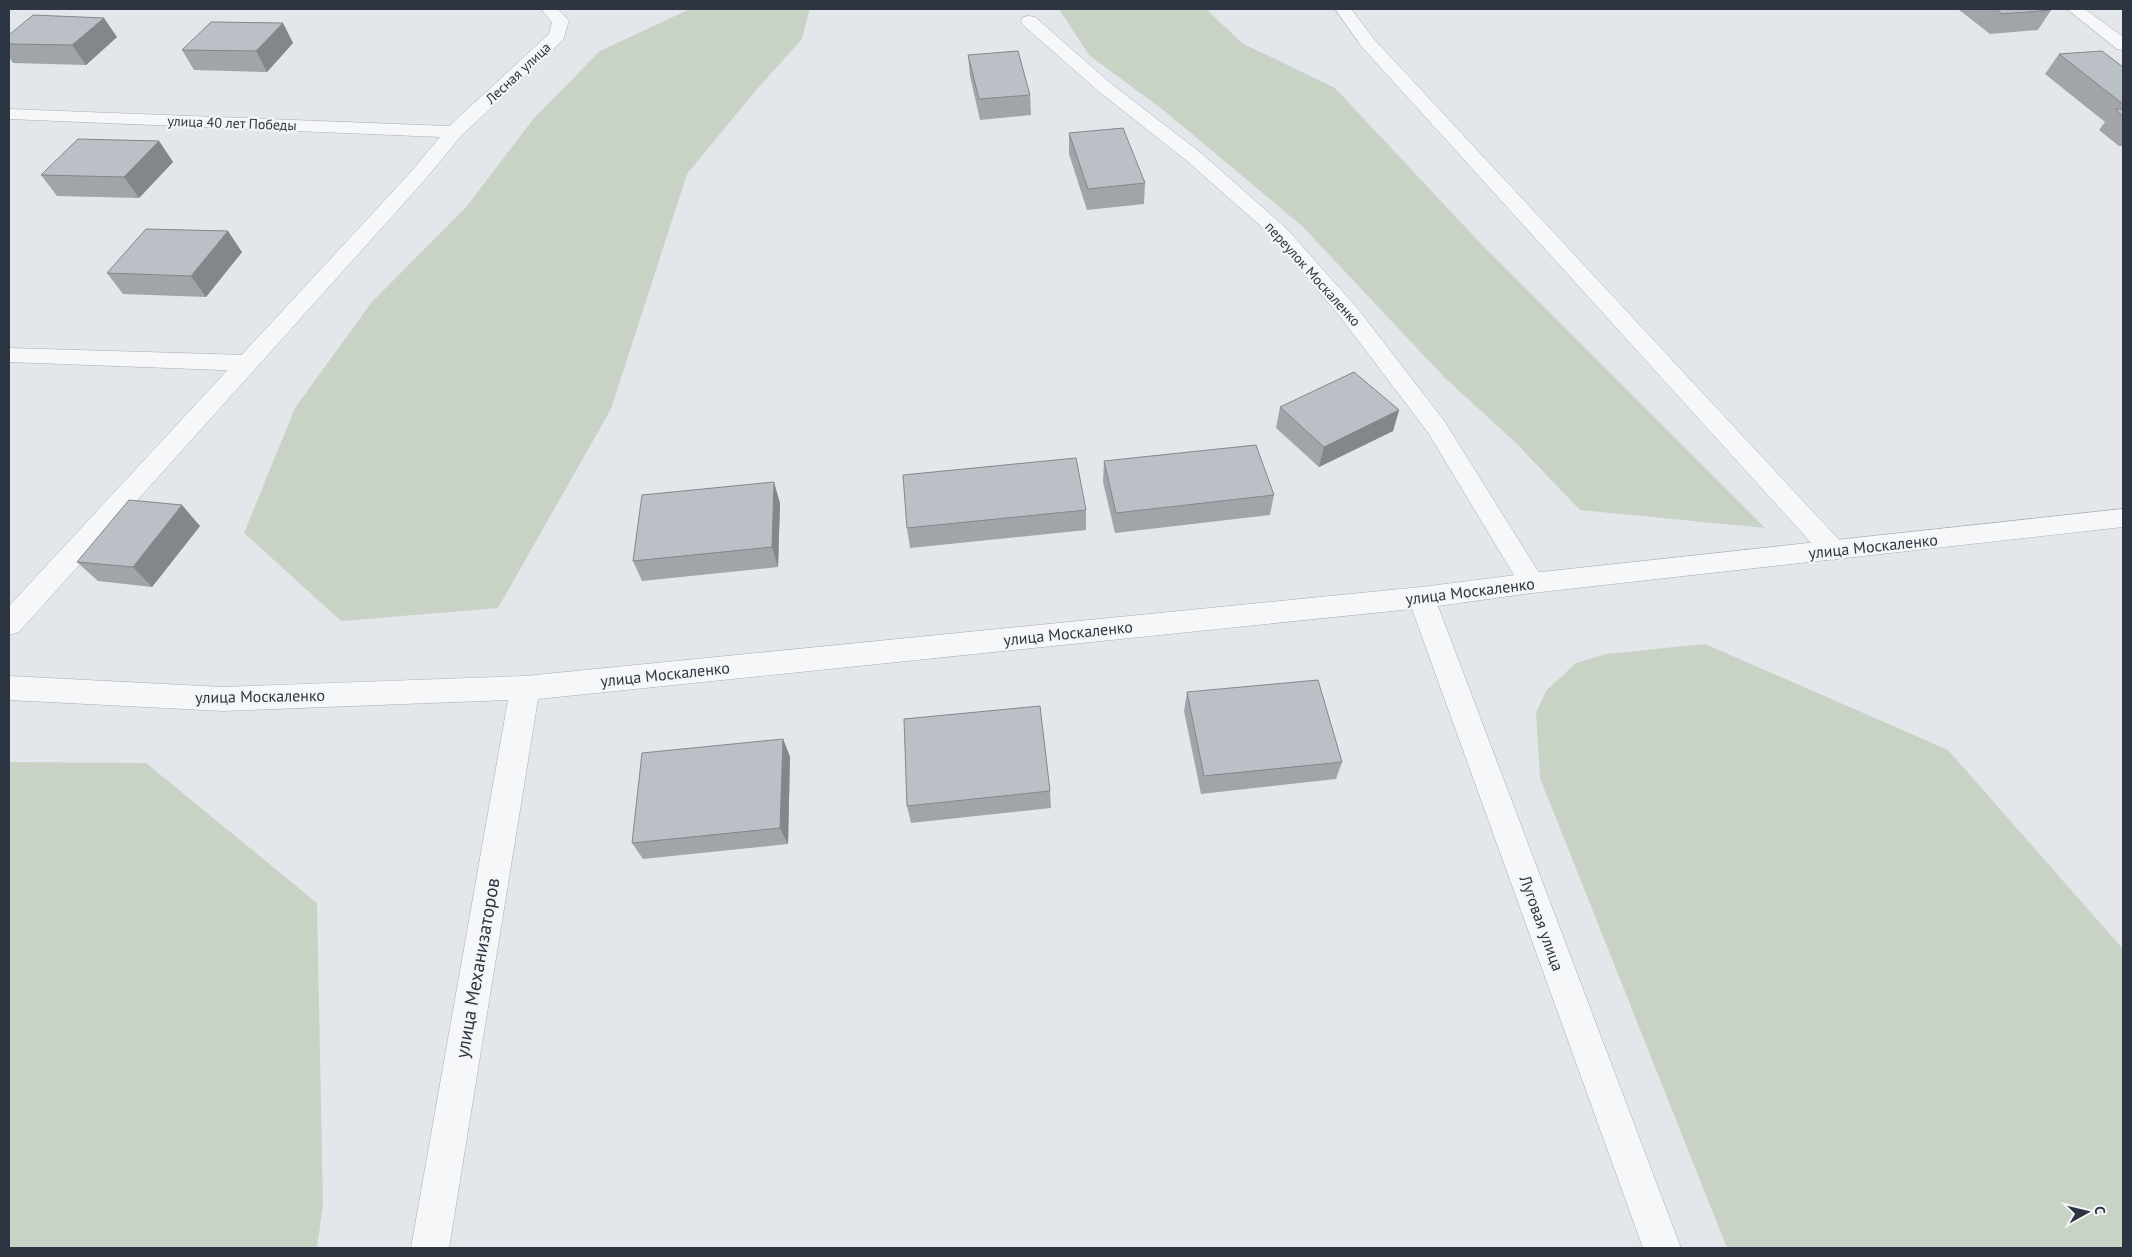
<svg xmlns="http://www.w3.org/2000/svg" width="2132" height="1257" viewBox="0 0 2132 1257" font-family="'PT Sans',sans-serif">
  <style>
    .green { fill: #c9d3c5 }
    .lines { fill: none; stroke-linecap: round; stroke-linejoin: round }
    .service-casing { stroke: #a8adb4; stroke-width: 1 }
    .minor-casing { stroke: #a8adb4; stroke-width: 1 }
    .service { fill: #f6f7f9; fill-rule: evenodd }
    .minor { fill: #f6f7f9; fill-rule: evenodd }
    .wall { fill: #a1a5aa }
    .shaded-wall { fill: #83868b }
    .building { fill: #bbc0c6; stroke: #83868b }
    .labels { text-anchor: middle; stroke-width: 4.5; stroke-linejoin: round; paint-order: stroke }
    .far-street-label { font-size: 14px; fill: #2c3541; stroke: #f3f5f7 }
    .street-label { font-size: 16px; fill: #2c3541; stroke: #f3f5f7 }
    .near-street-label { font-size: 19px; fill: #2c3541; stroke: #f3f5f7 }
  </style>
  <rect width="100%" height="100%" fill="#e3e6ea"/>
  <!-- green -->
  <path class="green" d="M690,9H811L809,11L802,39L757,89L687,174L611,409L498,608L341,621L244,533L295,408L371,303L467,206L534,118L600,51Z
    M1059,9H1206L1242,43L1335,88L1483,246L1765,528L1580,510L1516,443L1445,378L1303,227L1167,113L1089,55Z
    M1705,644L1948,750L2123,949V1248H1727L1540,778L1536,713L1546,691L1576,663L1606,654Z
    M9,762L146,763L317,903L323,1205L317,1248H9Z"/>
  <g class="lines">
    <defs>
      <path id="service" d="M1335,9H1351L1374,39L1842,543L1846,550L1842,557L1833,560L1824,557L1362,47Z
        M1029,16L1035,17L1109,82L1201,153L1287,229L1358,309L1445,422L1541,576L1545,583L1541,590L1532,593L1523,590L1429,434L1342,319L1273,237L1187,161L1097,90L1023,25L1021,21L1023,17Z
        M9,348L248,355L256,358L259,363L256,368L248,371L9,362Z"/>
      <path id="minor" d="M541,9H558L569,21L563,40L461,136L423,182L19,632L9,635V606L409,174L440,137L9,119V109L449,126L549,34L552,22Z
        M2067,9H2085L2123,37V50L2117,49Z
        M2123,509V527L1532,593L1438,606L1681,1248H1643L1412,609L538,699L449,1248H411L508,700L223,711L9,700V676L223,687L525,676L1421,587L1532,573Z"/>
    </defs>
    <!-- service casing -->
    <use href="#service" class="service-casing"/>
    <!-- minor casing -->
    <use href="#minor" class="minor-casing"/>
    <!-- service -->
    <use href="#service" class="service"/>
    <!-- minor -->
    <use href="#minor" class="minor"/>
  </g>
  <!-- wall -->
  <path class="wall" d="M1958,9H2049L2051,10L2038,30L1990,34Z
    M9,35L117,37L86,65L13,63L9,57Z
    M293,43L267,72L194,70L182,50Z
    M2059,54L2123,67V146H2119L2099,130L2105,122L2045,74Z
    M968,55L1030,95L1031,115L980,120L970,76Z
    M1069,133L1145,183L1144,204L1087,210L1069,154Z
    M159,141L173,162L139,198L57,196L41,175Z
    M242,252L206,297L123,294L107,273Z
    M1280,407L1399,410L1393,431L1319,467L1276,428Z
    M1104,461L1274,495L1270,515L1115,533L1103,482Z
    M780,503L778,567L642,581L633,561Z
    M1086,510V530L910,548L907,528Z
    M200,526L152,587L98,581L77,562Z
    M1187,692L1342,762L1336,779L1201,794L1184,711Z
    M783,739L790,757L788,844L643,859L632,843Z
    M1050,791L1051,808L911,823L907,806Z"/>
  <!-- shaded-wall -->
  <path class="shaded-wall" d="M104,18L117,37L86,65L72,45Z
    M283,23L293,43L267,72L256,51Z
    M159,141L173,162L139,198L124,177Z
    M228,231L242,252L206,297L191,276Z
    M1399,410L1393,431L1319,467L1324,447Z
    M774,482L780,503L778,567L772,547Z
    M182,505L200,526L152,587L133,567Z
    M783,739L790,757L788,844L780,828Z"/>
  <!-- building -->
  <path class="building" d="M1996,9H2049L2051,10L2002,14Z
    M33,15L104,18L72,45L9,44V35Z
    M211,22L283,23L256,51L182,50Z
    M1018,51L1030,95L979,99L968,55Z
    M2102,51L2123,67V104L2059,54Z
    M2115,109H2123V116Z
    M1123,128L1145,183L1088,189L1069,133Z
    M78,139L159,141L124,177L41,175Z
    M146,229L228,231L191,276L107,273Z
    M1354,372L1399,410L1324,447L1280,407Z
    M1256,445L1274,495L1116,513L1104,461Z
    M1076,458L1086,510L907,528L903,475Z
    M774,482L772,547L633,561L642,495Z
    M129,500L182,505L133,567L77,562Z
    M1318,680L1342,762L1204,776L1187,692Z
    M1040,706L1050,791L907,806L904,719Z
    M783,739L780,828L632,843L642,753Z"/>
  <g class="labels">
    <!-- far-street labels -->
    <g class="far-street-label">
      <text transform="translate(518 73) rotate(-43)" y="5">Лесная улица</text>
      <text transform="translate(232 123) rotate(2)" y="5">улица 40 лет Победы</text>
      <text transform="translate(1313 274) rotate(48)" y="5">переулок Москаленко</text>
    </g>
    <!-- street labels -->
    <g class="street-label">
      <text transform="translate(1873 546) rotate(-6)" y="6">улица Москаленко</text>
      <text transform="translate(1470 591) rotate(-7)" y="6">улица Москаленко</text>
      <text transform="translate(1068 633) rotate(-6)" y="6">улица Москаленко</text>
      <text transform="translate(665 674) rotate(-6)" y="6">улица Москаленко</text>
      <text transform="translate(260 696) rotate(-1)" y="6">улица Москаленко</text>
      <text transform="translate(1542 923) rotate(70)" y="6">Луговая улица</text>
    </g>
    <!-- near-street labels -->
    <g class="near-street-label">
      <text transform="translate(477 968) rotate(-80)" y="7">улица Механизаторов</text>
    </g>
  </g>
  <!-- border -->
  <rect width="2132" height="1257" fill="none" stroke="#2c3541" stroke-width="20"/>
  <!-- north arrow -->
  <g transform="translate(2087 1212) rotate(82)" stroke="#f3f5f7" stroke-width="4" paint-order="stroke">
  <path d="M0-4L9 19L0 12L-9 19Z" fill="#2c3541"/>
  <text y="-8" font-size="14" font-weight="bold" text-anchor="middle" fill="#2c3541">С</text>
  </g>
</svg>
